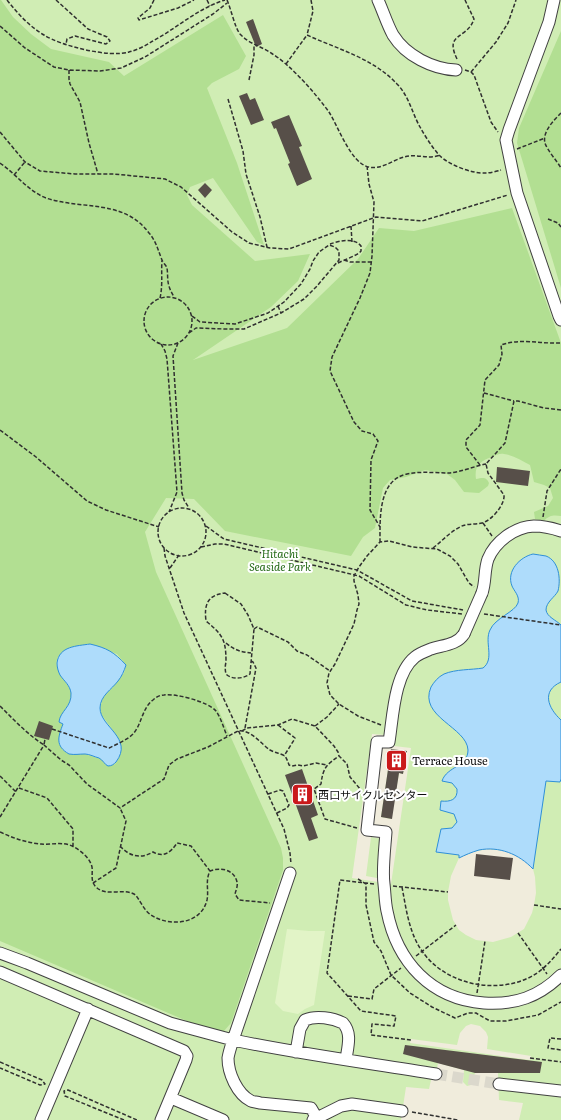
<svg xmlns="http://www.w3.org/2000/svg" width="561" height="1120" viewBox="0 0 561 1120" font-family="Literata,'Noto Sans JP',serif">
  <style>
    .green { fill: #d0edb4 }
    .forest { fill: #b2df92; fill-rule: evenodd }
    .pitch { fill: #e2f4c7 }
    .plaza { fill: #f0ecdc; fill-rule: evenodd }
    .water { fill: #aedcfb; stroke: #2e8fd9 }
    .building { fill: #574f49 }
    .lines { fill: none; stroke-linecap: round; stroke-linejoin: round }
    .minor-tunnel { stroke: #dbd8cc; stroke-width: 11; stroke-dasharray: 11 5.5; stroke-linecap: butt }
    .minor-casing { stroke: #414141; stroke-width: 13 }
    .path { stroke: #303030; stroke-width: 1.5; stroke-dasharray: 4 2; stroke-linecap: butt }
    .minor { stroke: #fff; stroke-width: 11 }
    .minor-bridge-casing { stroke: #414141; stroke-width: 13; stroke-linecap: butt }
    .minor-bridge { stroke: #fff; stroke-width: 11 }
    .labels { text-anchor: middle; stroke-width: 4; stroke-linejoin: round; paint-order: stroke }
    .park-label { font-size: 11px; font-style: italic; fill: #266b18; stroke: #fff }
    .poi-label { font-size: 11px; fill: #0e0e0e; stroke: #fff; text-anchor: start }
  </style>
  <rect width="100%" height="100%" fill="#fffcee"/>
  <!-- green -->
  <path class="green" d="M0,0H561V1120H0Z"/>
  <!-- forest -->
  <path class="forest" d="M0,0H1L13,17L31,34L51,49L109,62L124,76L223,15L246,56L239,69L212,83L207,88L237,163L264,245L257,242L213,178L190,187L187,195L192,205L255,261L310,254L298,281L271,307L193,360L287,328L358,259L379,228L414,231L512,208L561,343V516C554,515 549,515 544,521L535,519L534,512L548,506L553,498L550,488L544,485L534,482L530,465C522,461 513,455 504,454C500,453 496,455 492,457C480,461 474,466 476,479C482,478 486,476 489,483L488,486L479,493L464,492L455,480L447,474L425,470L406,477L390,480L383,488L375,528L363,537L351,556L225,531L194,499L166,498L145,532L156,572L281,848L283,858V870L231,1023L224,1031L215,1033L0,941ZM90,644L117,654L126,665L124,673L103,698L100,708L101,714L117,736L119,758L115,764L110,766L107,765L101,759L85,754H69C55,746 59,736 63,724L60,717C66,710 72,703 71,693C70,684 63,681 60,674C47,651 74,646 90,644Z
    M561,31V288L517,143L519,128Z"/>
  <!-- pitch -->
  <path class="pitch" d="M287,929L309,931H325L314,1005L305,1009L298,1014L283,1011L275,1003Z"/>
  <!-- plaza -->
  <path class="plaza" d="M398,715L394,746L411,748L391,884L352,878L372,734L386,735ZM391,749L407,751L403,774L399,773L391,819L381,817ZM371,837L383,839L377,878L366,876Z
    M487,849L506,851L519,857L525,861L533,869L535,877L536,893L534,905L532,913L524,929L511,937L493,942L476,940L466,935L459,930L453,920L448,900V892L451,876L459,858L473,852Z
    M471,1024L480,1026L486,1032L488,1037L487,1049L531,1056L530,1060L410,1043L411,1039L457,1045L460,1033L466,1026Z
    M438,1063L464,1070L463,1082L467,1086L471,1085L475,1073H498L499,1100L523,1103L519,1120H401L406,1087L429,1089L431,1080L435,1078Z"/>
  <!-- water -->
  <path class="water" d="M533,554C537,555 542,555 546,556C559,561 561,579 558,591C555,597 546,602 546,610C547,617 556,620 561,625V682C541,691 548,708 561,720V779L560,782L546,781L533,869C519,854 499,846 479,850C472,852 465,855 459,858V855L436,852L441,829L452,828L457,822L454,814L440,810L441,801C450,802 458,800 457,789L452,783L442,781C447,766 468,767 468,750C467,727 418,717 431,687C434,682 438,677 444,674C456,669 471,670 483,668C495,659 484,642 490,630C495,618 515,612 518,603C520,596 514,591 512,586C506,571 520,557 533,554Z
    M90,644C107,648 114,652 126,665C124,671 122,676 118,681C112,689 100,696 100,708C100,727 134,738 116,762C114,764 112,766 108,766C105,765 103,760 99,758C95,757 89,754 85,754C79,754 75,755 69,754C55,746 58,737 63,724L59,722C60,711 72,707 71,693C70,685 64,681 60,675C58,671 57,667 57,663C59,646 77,646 90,644Z"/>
  <!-- building -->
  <path class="building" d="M253,19L262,44L256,47L246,22Z
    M247,93L250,100L255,98L264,120L251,125L239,96Z
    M289,115L302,146L299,147L312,179L297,186L288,164L290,163L276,128L274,129L271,122Z
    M205,183L212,190L205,198L198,190Z
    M497,467L530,471L528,486L496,482Z
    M39,721L53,726L49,740L34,736Z
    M391,749L407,751L403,774L399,773L392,819L381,817Z
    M302,769L318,815L311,818L318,838L309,841L285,775Z
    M476,854L513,858L510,880L474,876Z
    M405,1045L542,1062L540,1073H475L403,1054Z"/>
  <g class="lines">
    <!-- minor-tunnel -->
    <path class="minor-tunnel" d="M436,1074L499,1084"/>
    <defs>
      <path id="minor" d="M378,0C383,11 387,24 393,35C406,56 433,69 456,70
        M554,0L549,22L509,130L506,140L517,193L559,316L561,320
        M482,593C486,582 484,570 488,559C495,542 514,527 534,526C543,526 552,528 561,531
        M464,634C457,645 443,645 431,649C426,651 420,653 415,657C394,674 393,717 389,742H377L367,830L386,832C385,847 382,870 384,884C385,892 385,902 387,911C397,962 431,999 484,1003C515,1005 539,997 561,975
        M0,953L27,963L170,1023L233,1040L290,873
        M0,972L184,1051L187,1056L186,1060L161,1120
        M296,1052L300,1029L305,1020C316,1015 333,1018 343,1023C352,1033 348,1046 346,1059
        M499,1084L561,1091
        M171,1098L223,1120
        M41,1120L88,1009
        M313,1120L341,1106L352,1104L402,1111
        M318,1120L311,1108L260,1103C257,1102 253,1102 251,1101C237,1094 228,1073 228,1058C229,1052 231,1046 233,1040C300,1054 369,1063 436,1074"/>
    </defs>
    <!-- minor casing -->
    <use href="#minor" class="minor-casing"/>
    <!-- path -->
    <path class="path" d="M7,0C18,14 29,26 44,35C61,46 110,58 129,52C137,50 145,46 151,42C176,29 198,8 225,0
      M56,0L88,29L107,37L110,41L106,44L75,36L67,39L66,44
      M154,0L150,8L138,18L139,20L178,8L194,0
      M207,0L210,6
      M227,0C231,9 235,28 240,34C249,44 261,46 271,53C291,65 315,93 329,112C338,126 351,164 369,167C381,170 393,160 404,157C416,153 427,160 440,155
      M311,0L313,11L307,35C337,49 373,58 397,84C409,96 412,113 420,127C425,136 432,147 439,155C449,165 472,174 486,173C491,173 497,171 501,170
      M0,26L25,48L54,67L69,70L100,71L121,68L145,57L213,14L227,3
      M457,59C444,32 467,40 474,19L465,0
      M286,64L307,35
      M69,70V79L70,84L80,102L89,143L98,174
      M465,70L471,72L474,75L491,122L498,132
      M471,72L496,42L508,23L516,0
      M249,80L254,55V45
      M228,99L243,151L246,174L260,217L267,247
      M561,113C554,120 542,132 545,143C547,150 557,161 561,168
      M0,132L25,162L40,171L75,174H114L165,179L181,187L232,232L249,243L270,248L289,249L376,217L422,221L508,195
      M517,149L545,138
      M0,163C16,174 28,191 46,198C82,210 124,199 149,233C156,241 158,250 162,260C163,263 166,265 167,268C168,274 167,280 169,286C170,290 172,293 174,297
      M367,166L369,184L374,202L372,256L370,273L360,298L332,357L330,371L354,422L362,431L373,434L378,441L371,460L370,510L380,527
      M14,175L25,162
      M548,219L558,223L561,227
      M351,226L352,242
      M330,244C339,241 354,237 361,246V251C357,256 343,260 336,264
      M344,260L350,262H371
      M144 321a24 24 0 1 1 48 0a24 24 0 1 1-48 0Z
      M160,298C163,285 161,273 162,260
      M278,306L281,313
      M189,333L196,328L225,329H244L281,313L304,299L317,286L339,260V253L338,250L335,247L329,245L319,252L313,261L310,269L301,284L284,302L268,313L235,324L200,322L192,316
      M178,343L173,356L182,493L184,500L189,508
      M161,344L165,351L167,359L177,492L169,512
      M484,393L514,401
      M0,430L36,457L87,501L106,510L159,527
      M480,465L466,447V440L480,425L485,380L499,365L502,354L501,345C520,338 541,344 561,343
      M158 532a24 24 0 1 1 48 0a24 24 0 1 1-48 0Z
      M543,517L547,491L561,469
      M483,523L492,536
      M206,526L224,539L357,570L412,601L463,610
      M380,542C380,519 378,480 407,474C421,471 436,473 450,473C461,472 475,466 486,464
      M201,547L215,544H224L359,576L406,605L427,610L462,614
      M164,548L165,556L184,613L284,829L290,853L291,864
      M433,548C442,541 450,532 460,527C467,523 474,525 482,523C491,521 505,505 504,495L488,473L486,464L505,443L514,401H518L544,408L561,410
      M170,568L179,555
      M225,593L241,604L248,615L254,629L250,674C243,679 232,680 226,674C225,670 225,666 226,662C226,640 223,635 206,621C204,605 207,595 225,593Z
      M484,614L561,625
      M254,629L257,627L288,642L297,651L307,655L330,671
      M226,643C234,650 241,652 251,653
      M0,706C14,720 27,734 44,745L45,739
      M278,725L295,738L294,740L284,756
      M381,725L358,716L339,704L330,695L327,683L329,673L335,664L354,624L357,610L359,604L358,595L354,581V576L359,567L367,556L380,542L389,541L412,547L437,549L450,556L458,564L469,583L474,587
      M315,726L327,717L339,704
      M245,728L256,668L253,662L251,661
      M52,729L109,748C117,744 127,740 133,734C142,724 142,708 153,700C156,697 160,695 164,695C175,693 209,702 216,711C221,718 224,729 227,736
      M242,731L247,728L278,725L292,719L315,726L334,746L338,752L339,756
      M0,776L16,792
      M19,788L47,798L73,829V846
      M268,794L280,790L283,791L289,805L287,808L277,813
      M0,817L44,745L61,760L69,765L87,784L120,808L164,779L169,765L177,759L208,747L238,731C251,729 261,744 270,750C275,753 280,753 285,756C287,759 288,762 289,765L292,766L298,765L303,766L316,763L327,765
      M357,828L325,819L314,789L321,784C323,768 326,765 339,756L347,764L350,777L361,790
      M0,832C13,838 27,843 41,844C51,845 64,841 74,847C81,851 90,858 92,867C93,874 90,881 96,887C106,897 123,888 134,894C139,897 143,910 151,915C169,927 201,925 207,900C209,890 205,881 210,871C220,867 234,869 237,882C238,886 236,890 235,894L239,900L270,903
      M120,846C130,857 141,859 153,852C164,858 171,852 177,843L191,846L210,871
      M358,879L366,884V905L374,942L381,951L391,975L410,993L432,1007L455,1018L468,1013H476L490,1021H506L538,1015L561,1002
      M93,883L116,868L126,821L120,808
      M374,884L340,880L327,973L361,1011L396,1016L394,1026L372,1024L371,1035L411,1040
      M393,886L448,892
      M402,887C406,908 409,933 422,951C444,983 491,994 526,979C541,973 551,961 561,949
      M534,905L561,909
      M518,933L547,974
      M416,956L456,925
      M477,993L485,941
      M348,996L372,999L374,989L401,968
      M561,1039L550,1038L548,1048L561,1050
      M530,1058L561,1062
      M0,1062L42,1080L45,1084L40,1085L0,1068
      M412,1112L458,1120
      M124,1120L65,1096L64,1091L68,1090L137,1120"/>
    <!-- minor -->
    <use href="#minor" class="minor"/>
    <defs>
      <path id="minor-bridge" d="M464,634L482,593"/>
    </defs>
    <!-- minor-bridge casing -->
    <use href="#minor-bridge" class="minor-bridge-casing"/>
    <!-- minor-bridge -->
    <use href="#minor-bridge" class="minor-bridge"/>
  </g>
  <!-- icons -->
  <defs>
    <symbol id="building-square" viewBox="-11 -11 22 22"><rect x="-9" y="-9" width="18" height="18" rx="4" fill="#ca191b" stroke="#fff"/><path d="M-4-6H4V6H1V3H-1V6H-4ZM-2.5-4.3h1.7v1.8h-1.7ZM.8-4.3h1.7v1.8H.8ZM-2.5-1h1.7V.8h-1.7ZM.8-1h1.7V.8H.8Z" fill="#fff"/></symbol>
  </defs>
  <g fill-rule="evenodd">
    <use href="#building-square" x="384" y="748" width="25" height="25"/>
    <use href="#building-square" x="290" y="782" width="25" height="25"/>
  </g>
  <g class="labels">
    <!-- park labels -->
    <g class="park-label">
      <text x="280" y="558">Hitachi<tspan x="280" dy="13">Seaside Park</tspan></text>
    </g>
    <!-- poi labels -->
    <g class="poi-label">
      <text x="412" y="765">Terrace House</text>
      <text x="318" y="799">西口サイクルセンター</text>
    </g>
  </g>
</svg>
